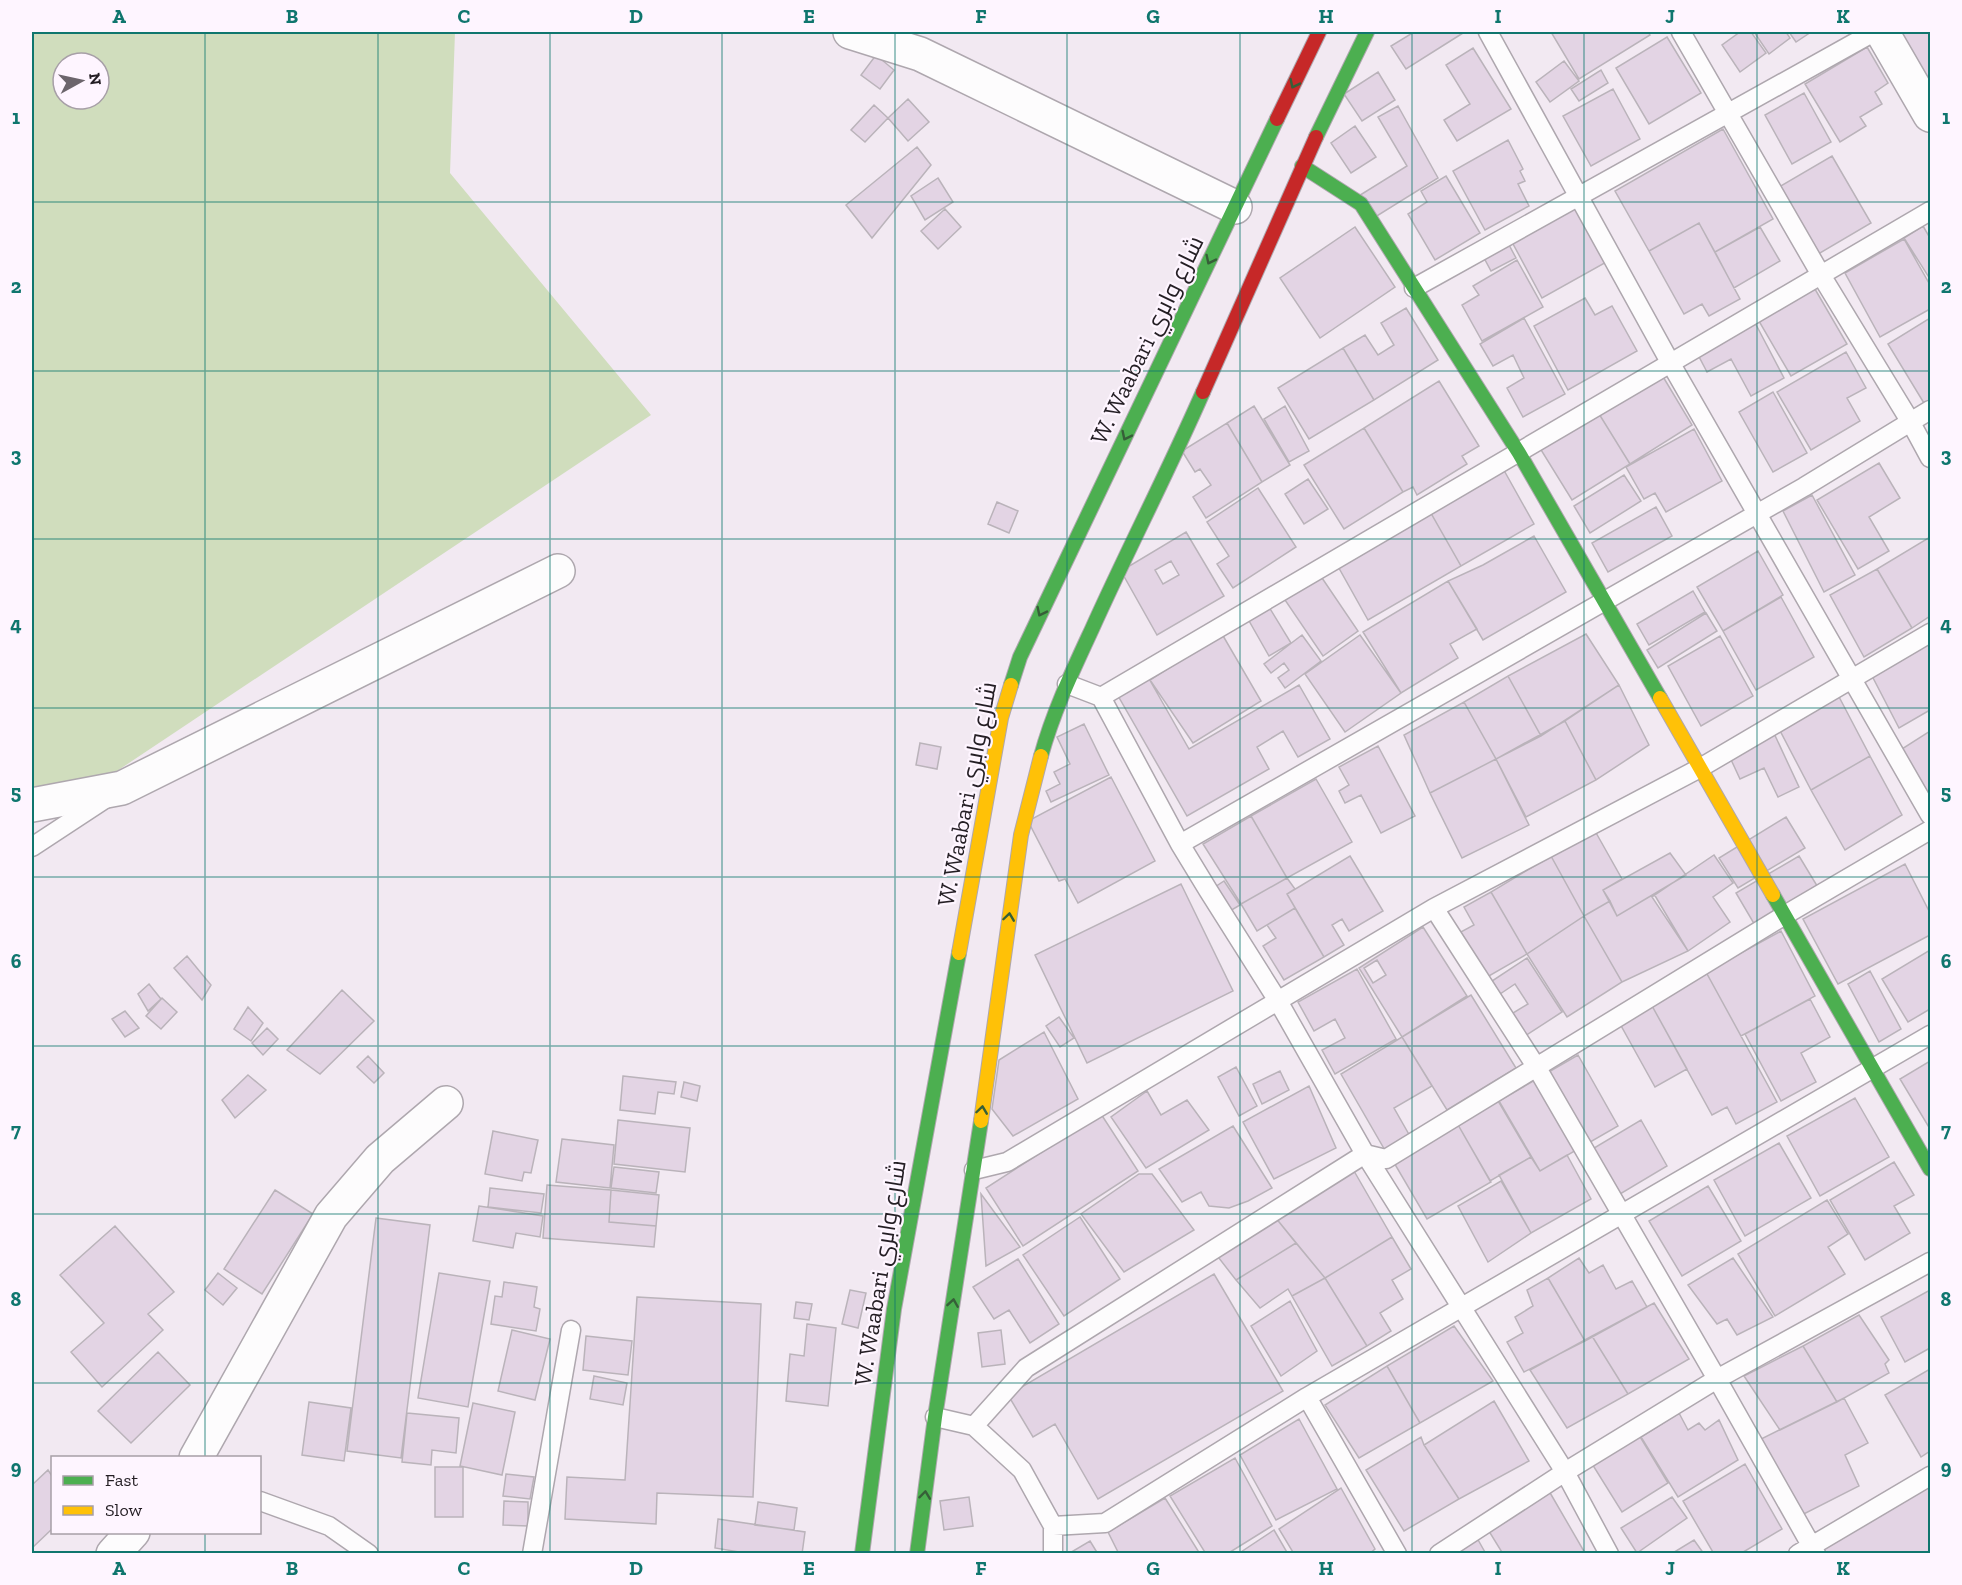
<svg xmlns="http://www.w3.org/2000/svg" width="1962" height="1585" viewBox="0 0 1962 1585" font-family="'Zilla Slab',Cairo,serif">
  <style>
    .green { fill: #d0ddbd; fill-rule: evenodd }
    .building { fill: #e3d4e4; stroke: #bab3ba; stroke-width: 1.5; fill-rule: evenodd }
    .lines { fill: none; stroke-linecap: round; stroke-linejoin: round }
    .lane-casing { stroke: #aea7ae; stroke-width: 21 }
    .street-casing { stroke: #aea7ae; stroke-width: 36 }
    .fast-casing { stroke: #aea7ae; stroke-width: 16 }
    .slow-casing { stroke: #aea7ae; stroke-width: 16 }
    .jam-casing { stroke: #aea7ae; stroke-width: 16 }
    .lane { stroke: #fdfcfd; stroke-width: 18 }
    .street { stroke: #fdfcfd; stroke-width: 33 }
    .fast { stroke: #4caf50; stroke-width: 14 }
    .slow { stroke: #ffc107; stroke-width: 14 }
    .jam { stroke: #c62828; stroke-width: 14 }
    .oneway { stroke: #365f38 }
    .grid { fill: none; stroke: #0f766e; stroke-width: 1.5; stroke-opacity: 0.55 }
    .labels { text-anchor: middle; stroke-width: 4.5; stroke-linejoin: round; paint-order: stroke }
    .street-label { font-size: 24px; fill: #241e24; stroke: #fef5ff }
    .neatline { fill: none; stroke: #0f766e; stroke-width: 2 }
    .grid-label { font-size: 20px; text-anchor: middle; font-weight: bold; fill: #0f766e }
  </style>
  <rect width="100%" height="100%" fill="#f2e9f2"/>
  <!-- green -->
  <path class="green" d="M32,32H455L450,173L651,415L96,785L32,789ZM63,63H99V99H63Z"/>
  <!-- building -->
  <path class="building" d="M1414,32H1462L1463,33L1406,69L1391,46Z
    M1551,32H1648L1650,35L1579,79Z
    M1740,32H1751L1766,53L1740,72L1722,45Z
    M1754,32H1786L1790,38L1769,54Z
    M1789,32H1811L1796,42Z
    M1899,32H1930V91Z
    M1667,37L1701,93L1649,124L1616,68Z
    M1867,47L1888,83L1875,92L1882,104L1860,117L1866,126L1840,142L1805,84Z
    M1473,48L1511,109L1457,141L1444,120L1470,104L1446,65Z
    M876,55L894,70L880,89L861,75Z
    M1564,61L1579,81L1550,102L1536,82Z
    M1601,70L1608,83L1579,101L1571,89Z
    M1378,72L1395,100L1362,121L1344,94Z
    M1613,89L1640,139L1591,166L1563,116Z
    M1804,93L1831,142L1792,164L1765,115Z
    M908,99L929,122L908,141L888,118Z
    M874,105L888,118L865,142L851,130Z
    M1398,106L1438,178L1372,219L1357,197L1407,166L1378,117Z
    M1355,126L1376,157L1351,173L1331,143Z
    M1723,129L1773,219L1715,252L1699,223L1649,251L1615,191Z
    M1508,140L1523,169L1520,171L1525,181L1518,184L1529,206L1485,230L1453,171Z
    M917,147L931,165L872,238L846,205Z
    M1832,156L1871,223L1808,260L1769,193Z
    M1446,176L1480,233L1435,260L1408,214L1427,202L1421,191Z
    M938,178L953,202L925,220L911,196Z
    M1588,200L1619,255L1542,298L1512,242Z
    M945,209L961,227L938,249L921,231Z
    M1699,223L1740,299L1709,316L1702,304L1684,314L1649,251Z
    M1923,226L1930,238V279L1904,238Z
    M1355,227L1395,287L1320,338L1280,278Z
    M1760,227L1780,261L1734,288L1715,252Z
    M1904,239L1930,285V309L1880,337L1845,273Z
    M1508,243L1516,258L1491,271L1483,256Z
    M1517,260L1543,307L1482,341L1462,305L1479,295L1473,286Z
    M1812,284L1847,344L1791,376L1756,316Z
    M1585,298L1595,315L1612,306L1637,351L1568,390L1534,326Z
    M1406,308L1438,360L1374,400L1343,348L1365,335L1378,355L1394,345L1381,323Z
    M1752,317L1784,378L1751,396L1731,359L1707,372L1695,349Z
    M1524,318L1565,394L1523,417L1507,388L1524,378L1513,355L1493,366L1480,344Z
    M1930,318V413L1888,344Z
    M1343,348L1374,400L1309,439L1278,388Z
    M1846,352L1866,388L1847,398L1860,421L1811,450L1777,392Z
    M1659,370L1692,425L1630,464L1596,409Z
    M1439,381L1479,446L1462,456L1467,464L1417,495L1413,487L1403,492L1364,428Z
    M1773,392L1807,453L1773,472L1739,412Z
    M1254,406L1290,465L1262,482L1227,423Z
    M1285,406L1309,451L1289,462L1264,419Z
    M1596,409L1630,464L1572,500L1538,445Z
    M1227,423L1262,482L1206,518L1193,497L1211,485L1200,469L1195,472L1182,451Z
    M1364,428L1403,492L1344,529L1304,465Z
    M1694,429L1722,481L1666,512L1655,493L1644,499L1626,467Z
    M1879,463L1900,498L1869,517L1889,551L1858,569L1817,500Z
    M1501,465L1534,524L1461,566L1428,508Z
    M1624,475L1641,501L1590,533L1574,506Z
    M1308,479L1328,509L1304,524L1285,494Z
    M1258,488L1296,547L1233,588L1217,564L1229,556L1207,522Z
    M1812,495L1855,575L1824,592L1783,511Z
    M997,502L1018,511L1009,533L988,524Z
    M1656,507L1672,536L1608,572L1592,543Z
    M1428,508L1461,566L1368,620L1335,561Z
    M1186,532L1224,596L1157,635L1121,571ZM1171,561L1179,575L1163,584L1155,570Z
    M1534,536L1566,592L1483,640L1448,581L1483,565Z
    M1930,537V616L1912,628L1877,569Z
    M1758,551L1783,595L1723,631L1697,587Z
    M1877,569L1912,628L1864,657L1830,595Z
    M1320,575L1358,631L1323,656L1285,600Z
    M1448,581L1477,629L1450,644L1458,658L1401,693L1363,632Z
    M1693,591L1705,612L1649,645L1637,624Z
    M1781,597L1814,657L1756,690L1723,631Z
    M1269,607L1291,643L1269,656L1248,619Z
    M1706,613L1717,631L1658,668L1647,650Z
    M1222,634L1261,701L1193,743L1150,680Z
    M1586,634L1619,685L1541,736L1508,676Z
    M1302,635L1321,661L1285,688L1278,678L1289,670L1284,663L1271,673L1264,664Z
    M1360,635L1401,693L1345,732L1305,674Z
    M1720,636L1753,696L1701,726L1668,666Z
    M1930,637V710L1899,728L1870,672Z
    M1508,676L1541,736L1496,759L1464,702Z
    M1148,677L1189,749L1299,685L1330,739L1298,757L1283,731L1257,747L1269,769L1187,816L1117,694Z
    M1619,685L1649,745L1596,780L1565,721Z
    M1837,693L1870,756L1811,790L1777,725Z
    M1464,702L1496,759L1430,793L1404,735Z
    M1565,721L1596,780L1526,817L1496,759Z
    M1084,724L1109,775L1051,802L1046,791L1060,784L1054,772L1070,764L1057,737Z
    M1772,729L1799,787L1778,797L1764,768L1740,779L1727,751Z
    M1930,731V815L1894,754Z
    M920,743L941,747L937,769L916,765Z
    M1378,746L1415,816L1381,833L1361,795L1345,803L1339,791L1349,785L1339,767Z
    M1870,756L1902,815L1845,850L1811,790Z
    M1496,759L1529,825L1462,858L1430,793Z
    M1111,777L1155,861L1078,903L1065,879L1059,881L1028,821Z
    M1316,779L1352,842L1287,878L1251,816Z
    M1251,816L1287,878L1241,904L1203,844Z
    M1786,817L1805,848L1738,888L1719,858Z
    M1595,831L1622,879L1603,890L1610,901L1584,916L1551,856Z
    M1670,853L1686,875L1617,916L1603,890Z
    M1714,855L1733,883L1713,897L1730,922L1688,951L1652,897Z
    M1350,856L1383,911L1349,931L1342,919L1332,925L1344,945L1324,957L1287,894Z
    M1551,856L1584,916L1527,954L1491,892Z
    M1799,856L1819,889L1756,927L1736,893Z
    M1905,864L1930,913V935L1838,984L1803,919Z
    M1287,878L1295,889L1287,894L1295,908L1257,931L1241,904Z
    M1224,881L1240,905L1225,914L1209,891Z
    M1181,884L1233,991L1087,1063L1035,955Z
    M1491,892L1527,954L1482,980L1457,934L1474,925L1464,907Z
    M1654,894L1688,951L1622,982L1584,916L1610,901L1617,916Z
    M1295,908L1324,957L1284,980L1263,946L1276,938L1267,925Z
    M1584,916L1622,982L1567,1017L1527,954Z
    M1423,927L1467,996L1402,1037L1359,968ZM1377,960L1386,975L1373,983L1364,968Z
    M1781,931L1815,996L1741,1036L1706,972Z
    M1930,950V1009L1908,1022L1882,979Z
    M187,956L211,985L202,1000L174,968Z
    M1527,958L1562,1012L1522,1038L1508,1016L1528,1004L1515,984L1500,994L1492,981Z
    M1357,969L1396,1039L1335,1074L1322,1050L1345,1038L1335,1019L1314,1031L1298,1002Z
    M1870,971L1901,1029L1879,1042L1848,984Z
    M1706,972L1777,1102L1736,1124L1727,1107L1712,1115L1651,1004Z
    M149,984L161,999L148,1011L138,994Z
    M342,990L374,1021L320,1074L287,1050Z
    M1471,995L1516,1068L1447,1110L1402,1037Z
    M162,998L177,1012L161,1029L146,1016Z
    M1810,999L1830,1037L1801,1053L1816,1082L1781,1101L1745,1034Z
    M1651,1004L1687,1069L1655,1087L1619,1022Z
    M248,1007L263,1023L251,1041L234,1029Z
    M125,1011L139,1028L125,1037L112,1019Z
    M1059,1017L1074,1038L1060,1047L1046,1026Z
    M267,1028L278,1039L263,1055L252,1043Z
    M1044,1032L1078,1099L1013,1136L992,1109L999,1060Z
    M1402,1037L1432,1086L1394,1108L1411,1138L1386,1152L1341,1074Z
    M1578,1055L1618,1126L1540,1171L1499,1101Z
    M368,1056L384,1073L374,1083L357,1067Z
    M1930,1061V1129L1900,1079Z
    M1236,1067L1257,1106L1239,1116L1218,1077Z
    M1280,1071L1289,1090L1262,1104L1253,1084Z
    M248,1075L266,1090L235,1118L222,1100Z
    M623,1076L676,1082L674,1094L658,1092L655,1114L620,1110Z
    M684,1082L700,1086L697,1101L681,1097Z
    M1309,1086L1336,1148L1274,1179L1243,1122Z
    M1147,1091L1161,1115L1187,1100L1209,1130L1146,1168L1111,1117Z
    M1855,1098L1889,1157L1820,1196L1787,1136Z
    M1497,1099L1531,1157L1490,1181L1457,1123Z
    M1101,1114L1138,1171L1023,1246L986,1188Z
    M618,1120L690,1128L685,1172L614,1164Z
    M1641,1120L1667,1166L1605,1203L1579,1157Z
    M1457,1123L1491,1182L1427,1219L1393,1161Z
    M1233,1126L1272,1188L1248,1201L1229,1208L1209,1206L1201,1192L1182,1202L1159,1169Z
    M493,1131L538,1140L531,1173L524,1172L522,1181L485,1174Z
    M562,1139L614,1145L610,1188L556,1182Z
    M1779,1143L1811,1198L1745,1236L1714,1180Z
    M1567,1155L1591,1199L1531,1233L1499,1175L1531,1157L1540,1171Z
    M1894,1162L1914,1195L1894,1206L1910,1233L1865,1260L1830,1200Z
    M614,1167L659,1172L656,1193L611,1188Z
    M1354,1171L1392,1237L1325,1278L1275,1217Z
    M1139,1174H1152L1194,1230L1124,1272L1081,1214Z
    M1501,1181L1531,1233L1488,1262L1458,1206Z
    M547,1185L611,1190L609,1222L656,1226L654,1247L543,1238Z
    M1708,1186L1741,1241L1682,1276L1649,1221Z
    M490,1188L544,1194L541,1213L488,1207Z
    M275,1190L313,1214L262,1294L224,1269Z
    M611,1190L659,1195L656,1226L609,1222Z
    M981,1194L1020,1247L986,1266Z
    M1827,1200L1848,1234L1828,1247L1845,1274L1775,1316L1738,1254Z
    M479,1206L543,1216L540,1237L516,1233L513,1248L473,1241Z
    M1080,1217L1120,1279L1064,1316L1023,1255Z
    M1275,1217L1296,1243L1236,1280L1215,1253Z
    M376,1218L430,1225L401,1458L347,1451Z
    M115,1226L174,1292L148,1314L163,1330L102,1387L71,1352L104,1323L60,1275Z
    M1392,1237L1411,1269L1392,1280L1403,1299L1380,1313L1391,1331L1367,1346L1325,1278Z
    M1296,1243L1325,1278L1292,1296L1288,1289L1260,1308L1236,1280Z
    M1579,1258L1589,1273L1603,1265L1616,1289L1632,1281L1647,1307L1585,1341L1548,1278Z
    M1733,1258L1773,1317L1737,1335L1727,1319L1717,1324L1688,1285Z
    M1018,1259L1059,1324L1030,1343L1009,1310L994,1319L973,1287Z
    M218,1273L237,1288L223,1305L205,1290Z
    M439,1273L490,1281L468,1407L418,1398Z
    M1214,1274L1283,1391L1098,1499L1055,1424L1033,1437L1008,1395Z
    M1325,1278L1367,1346L1332,1366L1292,1296Z
    M1548,1278L1585,1341L1524,1372L1507,1342L1523,1333L1515,1317L1533,1306L1527,1290Z
    M504,1282L537,1287L534,1307L540,1309L536,1331L491,1324L495,1296L502,1297Z
    M850,1290L866,1293L858,1328L842,1324Z
    M1930,1290V1348L1905,1362L1881,1317Z
    M637,1297L761,1304L753,1497L657,1493L656,1524L565,1519L567,1477L625,1480Z
    M1290,1301L1317,1351L1281,1376L1251,1326Z
    M796,1302L812,1304L809,1320L794,1318Z
    M1654,1303L1689,1359L1628,1394L1592,1336Z
    M1859,1315L1889,1360L1885,1364L1889,1373L1837,1402L1803,1346Z
    M807,1324L836,1328L828,1406L786,1401L790,1354L804,1356Z
    M1454,1326L1493,1381L1420,1423L1387,1366Z
    M512,1330L550,1339L535,1400L498,1391Z
    M1001,1330L1005,1364L982,1367L978,1333Z
    M586,1336L632,1341L628,1375L583,1370Z
    M1592,1336L1628,1394L1567,1428L1530,1370Z
    M1803,1346L1837,1402L1780,1430L1744,1376Z
    M158,1352L190,1385L131,1443L98,1411Z
    M1387,1366L1420,1423L1359,1458L1325,1405Z
    M1930,1369V1451L1921,1457L1885,1395Z
    M594,1376L627,1383L623,1405L590,1399Z
    M1844,1398L1868,1443L1845,1455L1859,1486L1790,1521L1751,1444Z
    M1494,1401L1529,1461L1459,1499L1424,1445Z
    M309,1402L351,1408L344,1461L302,1455Z
    M473,1403L515,1412L502,1475L460,1466Z
    M407,1413L459,1418L456,1453L432,1450L431,1465L402,1462Z
    M1679,1413L1688,1430L1699,1423L1705,1430L1719,1420L1738,1460L1678,1497L1641,1437Z
    M1299,1419L1337,1489L1276,1520L1240,1455Z
    M1636,1430L1668,1483L1622,1512L1589,1459Z
    M1421,1437L1424,1445L1459,1499L1404,1531L1366,1470Z
    M1235,1458L1272,1526L1227,1554H1206L1170,1496Z
    M1745,1464L1782,1529L1740,1554H1714L1683,1501Z
    M435,1467H463V1517H435Z
    M48,1470L52,1476V1529L32,1548V1485Z
    M506,1474L534,1477L530,1499L503,1496Z
    M1930,1478V1554H1807Z
    M1341,1488L1375,1549L1369,1554H1294L1279,1529Z
    M1549,1491L1585,1553L1503,1554L1487,1528Z
    M969,1497L973,1526L944,1530L940,1501Z
    M1672,1497L1687,1518L1637,1553L1621,1528Z
    M1165,1498L1200,1554H1119L1108,1532Z
    M504,1501L528,1502V1526L503,1525Z
    M758,1502L797,1508L794,1530L755,1525Z
    M718,1519L805,1532L802,1554H751L715,1548Z
    M1274,1530L1288,1554H1238Z
    M1477,1538L1486,1554H1453Z
    M1694,1540L1704,1554H1671Z
    M1090,1541L1098,1554H1068Z"/>
  <g class="lines">
    <defs>
      <path id="lane" d="M1488,32L1671,364L1930,815
        M1681,32L1821,275L1910,421L1930,458
        M1414,288L1874,32
        M1067,684L1101,697L1180,844L1208,890L1278,1001L1365,1154L1565,1472L1609,1554
        M1101,697L1930,211
        M1180,844L1804,487L1930,410
        M32,847L105,799
        M1434,908L1537,1068L1717,1379L1816,1554
        M974,1170L1007,1162L1434,908L1700,768L1930,633
        M1307,1397L1397,1554
        M935,1417L974,1426L1022,1470L1053,1526V1554
        M974,1426L1026,1368L1365,1154L1386,1159L1785,915L1930,830
        M260,1501L329,1526L369,1554
        M1053,1526L1105,1523L1307,1397L1930,1035
        M532,1554L571,1330
        M1439,1554L1565,1472L1717,1379L1930,1262
        M1798,1554L1930,1476"/>
      <path id="street" d="M850,32L920,54L1235,207
        M1882,32L1930,115
        M32,805L122,788L558,571
        M196,1458L331,1216L380,1159L446,1103
        M113,1554L133,1532"/>
      <path id="fast" d="M1316,137L1367,32
        M1302,166L1361,204L1519,453L1660,698
        M1011,685L1020,657L1277,119
        M1041,756C1053,712 1073,670 1092,629C1128,549 1168,472 1203,392
        M1773,895L1930,1169
        M862,1554L894,1309L959,953
        M917,1554L935,1417L981,1121"/>
      <path id="slow" d="M1660,698L1773,895
        M959,953L1001,718L1011,685
        M981,1121L1021,835L1041,756"/>
      <path id="jam" d="M1277,119L1319,32
        M1203,392L1316,137"/>
    </defs>
    <!-- lane casing -->
    <use href="#lane" class="lane-casing"/>
    <!-- street casing -->
    <use href="#street" class="street-casing"/>
    <!-- fast casing -->
    <use href="#fast" class="fast-casing"/>
    <!-- slow casing -->
    <use href="#slow" class="slow-casing"/>
    <!-- jam casing -->
    <use href="#jam" class="jam-casing"/>
    <!-- lane -->
    <use href="#lane" class="lane"/>
    <!-- street -->
    <use href="#street" class="street"/>
    <!-- fast -->
    <use href="#fast" class="fast"/>
    <!-- slow -->
    <use href="#slow" class="slow"/>
    <!-- jam -->
    <use href="#jam" class="jam"/>
  </g>
  <!-- one-way arrows -->
  <defs><path id="oneway-chevron" d="M-2-3.5L2.5 0L-2 3.5" fill="none" stroke-width="1.6" stroke-linecap="round" stroke-linejoin="round" transform="scale(1.5)"/></defs>
  <g class="oneway">
    <use href="#oneway-chevron" transform="translate(1294 84) rotate(116)"/>
    <use href="#oneway-chevron" transform="translate(1210 260) rotate(116)"/>
    <use href="#oneway-chevron" transform="translate(1126 436) rotate(116)"/>
    <use href="#oneway-chevron" transform="translate(1041 612) rotate(116)"/>
    <use href="#oneway-chevron" transform="translate(1009 917) rotate(-82)"/>
    <use href="#oneway-chevron" transform="translate(982 1110) rotate(-82)"/>
    <use href="#oneway-chevron" transform="translate(953 1303) rotate(-81)"/>
    <use href="#oneway-chevron" transform="translate(925 1495) rotate(-83)"/>
  </g>
  <!-- grid -->
  <path class="grid" d="M205,32V1458M378,32V1554M550,32V1554M722,32V1554M895,32V1554M1067,32V1554M1240,32V1554M1412,32V1554M1584,32V1554M1757,32V1554M32,202H1930M32,371H1930M32,539H1930M32,708H1930M32,877H1930M32,1046H1930M32,1214H1930M32,1383H1930M205,1532V1554"/>
  <g class="labels">
    <!-- street labels -->
    <g class="street-label">
      <text transform="translate(1147 340) rotate(-64)" y="8">W. Waabari شارع وابري</text>
      <text transform="translate(967 794) rotate(-79)" y="8">W. Waabari شارع وابري</text>
      <text transform="translate(880 1273) rotate(-81)" y="8">W. Waabari شارع وابري</text>
    </g>
  </g>
  <!-- border -->
  <rect width="1962" height="1585" fill="none" stroke="#fef5ff" stroke-width="66"/>
  <!-- legend -->
  <rect x="51" y="1456" width="210" height="78" fill="#fef5ff" stroke="#a79fa7" stroke-width="1.5"/>
  <rect x="63" y="1476" width="30" height="9" fill="#4caf50" stroke="#a79fa7" stroke-width="1.5"/>
  <text x="105" y="1486" font-size="18" fill="#241e24">Fast</text>
  <rect x="63" y="1506" width="30" height="9" fill="#ffc107" stroke="#a79fa7" stroke-width="1.5"/>
  <text x="105" y="1516" font-size="18" fill="#241e24">Slow</text>
  <!-- north arrow -->
  <g transform="translate(81 81) rotate(82)"><circle r="28" fill="#fef5ff" stroke="#a79fa7" stroke-width="1.5"/>
  <path d="M0-4.5L10 22L0 15L-10 22Z" fill="#6c656c"/>
  <text y="-9" font-size="16" font-weight="bold" text-anchor="middle" fill="#241e24">N</text>
  </g>
  <rect x="33" y="33" width="1896" height="1519" class="neatline"/>
  <g class="grid-label">
    <text x="119" y="23">A</text>
    <text x="292" y="23">B</text>
    <text x="464" y="23">C</text>
    <text x="636" y="23">D</text>
    <text x="809" y="23">E</text>
    <text x="981" y="23">F</text>
    <text x="1153" y="23">G</text>
    <text x="1326" y="23">H</text>
    <text x="1498" y="23">I</text>
    <text x="1670" y="23">J</text>
    <text x="1843" y="23">K</text>
    <text x="16" y="124">1</text>
    <text x="1946" y="124">1</text>
    <text x="16" y="293">2</text>
    <text x="1946" y="293">2</text>
    <text x="16" y="462">3</text>
    <text x="1946" y="462">3</text>
    <text x="16" y="631">4</text>
    <text x="1946" y="631">4</text>
    <text x="16" y="799">5</text>
    <text x="1946" y="799">5</text>
    <text x="16" y="968">6</text>
    <text x="1946" y="968">6</text>
    <text x="16" y="1137">7</text>
    <text x="1946" y="1137">7</text>
    <text x="16" y="1306">8</text>
    <text x="1946" y="1306">8</text>
    <text x="16" y="1474">9</text>
    <text x="1946" y="1474">9</text>
    <text x="119" y="1575">A</text>
    <text x="292" y="1575">B</text>
    <text x="464" y="1575">C</text>
    <text x="636" y="1575">D</text>
    <text x="809" y="1575">E</text>
    <text x="981" y="1575">F</text>
    <text x="1153" y="1575">G</text>
    <text x="1326" y="1575">H</text>
    <text x="1498" y="1575">I</text>
    <text x="1670" y="1575">J</text>
    <text x="1843" y="1575">K</text>
  </g>
</svg>
